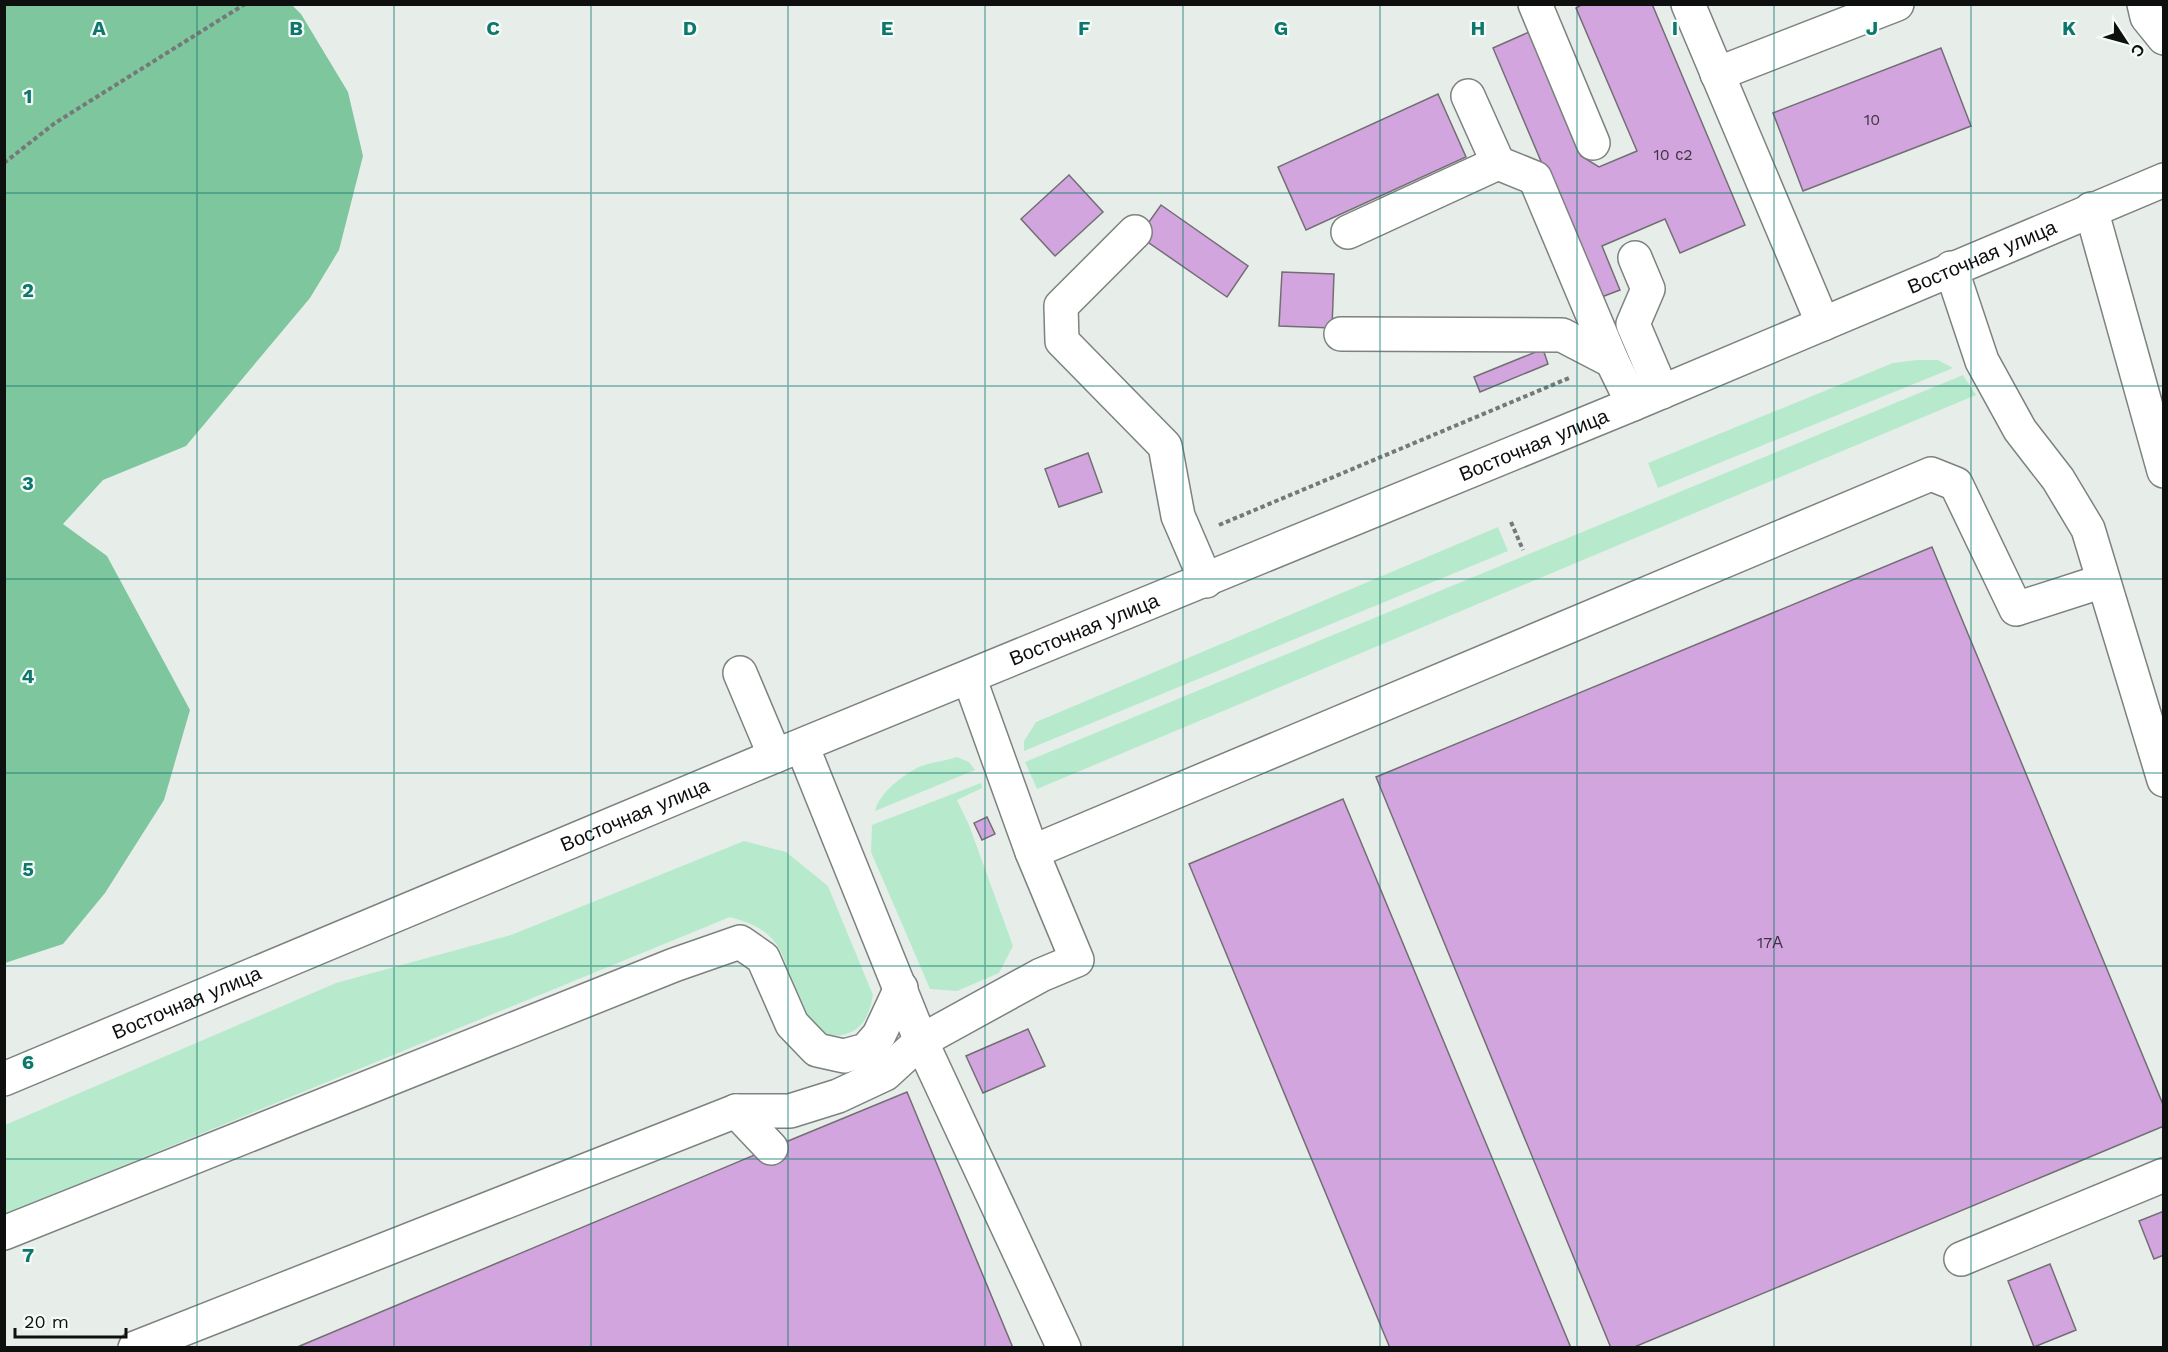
<svg xmlns="http://www.w3.org/2000/svg" width="2168" height="1352" viewBox="0 0 2168 1352" font-family="'Work Sans',sans-serif">
  <style>
    .green { fill: #b7eacc }
    .forest { fill: #7ec69e }
    .building { fill: #d2a5de; stroke: #736e74; stroke-width: 1.5 }
    .lines { fill: none; stroke-linecap: round; stroke-linejoin: round }
    .minor-casing { stroke: #7c827e; stroke-width: 36 }
    .path { stroke: #757977; stroke-width: 4; stroke-dasharray: 4.5 3; stroke-linecap: butt }
    .minor { stroke: #fff; stroke-width: 33 }
    .grid { fill: none; stroke: #0f766e; stroke-width: 1.5; stroke-opacity: 0.55 }
    .labels { text-anchor: middle; stroke-width: 4.5; stroke-linejoin: round; paint-order: stroke }
    .number-label { font-size: 16px; fill: #3f3543 }
    .street-label { font-size: 20px; fill: #0e100f; stroke: #f4fcf7 }
    .grid-label { font-size: 20px; text-anchor: middle; font-weight: bold; fill: #0f766e; stroke: #f4fcf7; stroke-width: 4.5; stroke-linejoin: round; paint-order: stroke }
  </style>
  <rect width="100%" height="100%" fill="#e7eeea"/>
  <!-- green -->
  <path class="green" d="M1917,360H1938L1953,368L1658,488L1648,463L1893,363Z
    M1963,375L1976,395L1037,789L1025,762Z
    M1498,527L1508,551L1024,751V741L1036,722Z
    M957,757L969,762L975,770L875,811C879,793 903,775 919,767C930,762 945,761 957,757Z
    M981,783L982,788L957,800L969,825L1013,946L999,973L957,991L930,989L871,852L872,825Z
    M744,841L786,852L828,886L873,995C870,1012 865,1028 846,1034C801,1048 794,965 774,941C762,927 747,922 730,917L5,1214V1125L336,983L511,935Z"/>
  <!-- forest -->
  <path class="forest" d="M5,4L292,5L301,14L348,92L363,156L339,250L310,298L186,446L103,480L63,524L107,556L190,710L164,800L105,893L63,944L5,963Z"/>
  <!-- building -->
  <path class="building" d="M1583,4H1652L1745,225L1680,253L1665,219L1602,246L1620,290L1599,298L1493,48L1529,32L1581,156L1599,167L1637,151L1576,8Z
    M1941,48L1971,126L1803,191L1773,113Z
    M1438,94L1466,157L1306,230L1278,167Z
    M1069,175L1103,212L1055,256L1021,219Z
    M1161,205L1248,266L1227,297L1139,236Z
    M1282,272L1334,274L1332,328L1279,326Z
    M1543,349L1548,364L1480,392L1474,377Z
    M1088,453L1102,492L1059,507L1045,469Z
    M1932,547L2164,1107V1126L1632,1348H1611L1376,777Z
    M1343,799L1571,1348H1390L1189,864Z
    M987,817L995,834L982,840L974,823Z
    M1028,1029L1045,1066L983,1093L966,1056Z
    M907,1092L1013,1348H295L771,1148Z
    M2164,1211V1255L2154,1259L2139,1221Z
    M2050,1264L2076,1330L2034,1347L2008,1281Z"/>
  <g class="lines">
    <defs>
      <g id="minor">
        <path d="M1535,4L1593,143"/>
        <path d="M1688,4L1823,324"/>
        <path d="M2144,4L2147,17L2164,38"/>
        <path d="M1717,74L1897,4"/>
        <path d="M1468,96L1498,163L1535,178L1612,361"/>
        <path d="M2091,209L2164,471"/>
        <path d="M1135,232L1061,306L1062,341L1165,446L1178,516L1206,581"/>
        <path d="M1348,232L1498,163"/>
        <path d="M1635,258L1648,289L1633,324L1662,392"/>
        <path d="M1951,268L1982,361L2020,430L2058,479L2088,529L2164,780"/>
        <path d="M1341,334L1562,335L1612,361L1633,404"/>
        <path d="M740,673L775,756"/>
        <path d="M969,677L1032,852"/>
        <path d="M802,746L921,1041L1064,1348"/>
        <path id="s1" d="M4,1079L775,756L1633,404L2164,180"/>
        <path d="M736,1111L771,1148"/>
        <path d="M4,1233L674,965L740,942L763,958L792,1024L817,1050L844,1056L866,1050L879,1035L901,988"/>
        <path d="M1961,1259L2164,1175"/>
        <path d="M135,1348L736,1111H790L838,1096L885,1074L921,1041L1041,975L1077,960L1032,852L1931,474L1956,484L2016,609L2103,581"/>
      </g>
    </defs>
    <!-- minor casing -->
    <use href="#minor" class="minor-casing"/>
    <!-- path -->
    <path class="path" d="M4,163L55,123L245,4
      M1511,522L1523,550
      M1219,525L1569,378"/>
    <!-- minor -->
    <use href="#minor" class="minor"/>
  </g>
  <!-- grid -->
  <path class="grid" d="M197,4V1348M394,4V1348M591,4V1348M788,4V1348M985,4V1348M1183,4V1348M1380,4V1348M1577,4V1348M1774,4V1348M1971,4V1348M4,193H2164M4,386H2164M4,579H2164M4,773H2164M4,966H2164M4,1159H2164"/>
  <g class="labels">
    <!-- number labels -->
    <g class="number-label">
      <text x="1872" y="125">10</text>
      <text x="1673" y="160">10 с2</text>
      <text x="1770" y="948">17А</text>
    </g>
    <!-- street labels -->
    <g class="street-label">
      <text dy="7" stroke="none"><textPath href="#s1" startOffset="2142">Восточная улица</textPath></text>
      <text dy="7" stroke="none"><textPath href="#s1" startOffset="1656">Восточная улица</textPath></text>
      <text dy="7" stroke="none"><textPath href="#s1" startOffset="1170">Восточная улица</textPath></text>
      <text dy="7" stroke="none"><textPath href="#s1" startOffset="684">Восточная улица</textPath></text>
      <text dy="7" stroke="none"><textPath href="#s1" startOffset="198">Восточная улица</textPath></text>
    </g>
  </g>
  <g class="grid-label">
    <text x="99" y="35">A</text>
    <text x="296" y="35">B</text>
    <text x="493" y="35">C</text>
    <text x="690" y="35">D</text>
    <text x="887" y="35">E</text>
    <text x="1084" y="35">F</text>
    <text x="1281" y="35">G</text>
    <text x="1478" y="35">H</text>
    <text x="1675" y="35">I</text>
    <text x="1872" y="35">J</text>
    <text x="2069" y="35">K</text>
    <text x="28" y="103">1</text>
    <text x="28" y="297">2</text>
    <text x="28" y="490">3</text>
    <text x="28" y="683">4</text>
    <text x="28" y="876">5</text>
    <text x="28" y="1069">6</text>
    <text x="28" y="1262">7</text>
  </g>
  <!-- border -->
  <rect width="2168" height="1352" fill="none" stroke="#0e100f" stroke-width="12"/>
  <!-- north arrow -->
  <g transform="translate(2126 42) rotate(126)" stroke="#f4fcf7" stroke-width="4.5" paint-order="stroke">
  <path d="M0-4.5L10 22L0 15L-10 22Z" fill="#0e100f"/>
  <text y="-9" font-size="16" font-weight="bold" text-anchor="middle" fill="#0e100f">С</text>
  </g>
  <!-- scale -->
  <path d="M15 1328v9h111v-9" fill="none" stroke="#0e100f" stroke-width="3"/>
  <text x="24" y="1328" font-size="18" fill="#0e100f" stroke="#f4fcf7" stroke-width="4.5" paint-order="stroke">20 m</text>
</svg>
